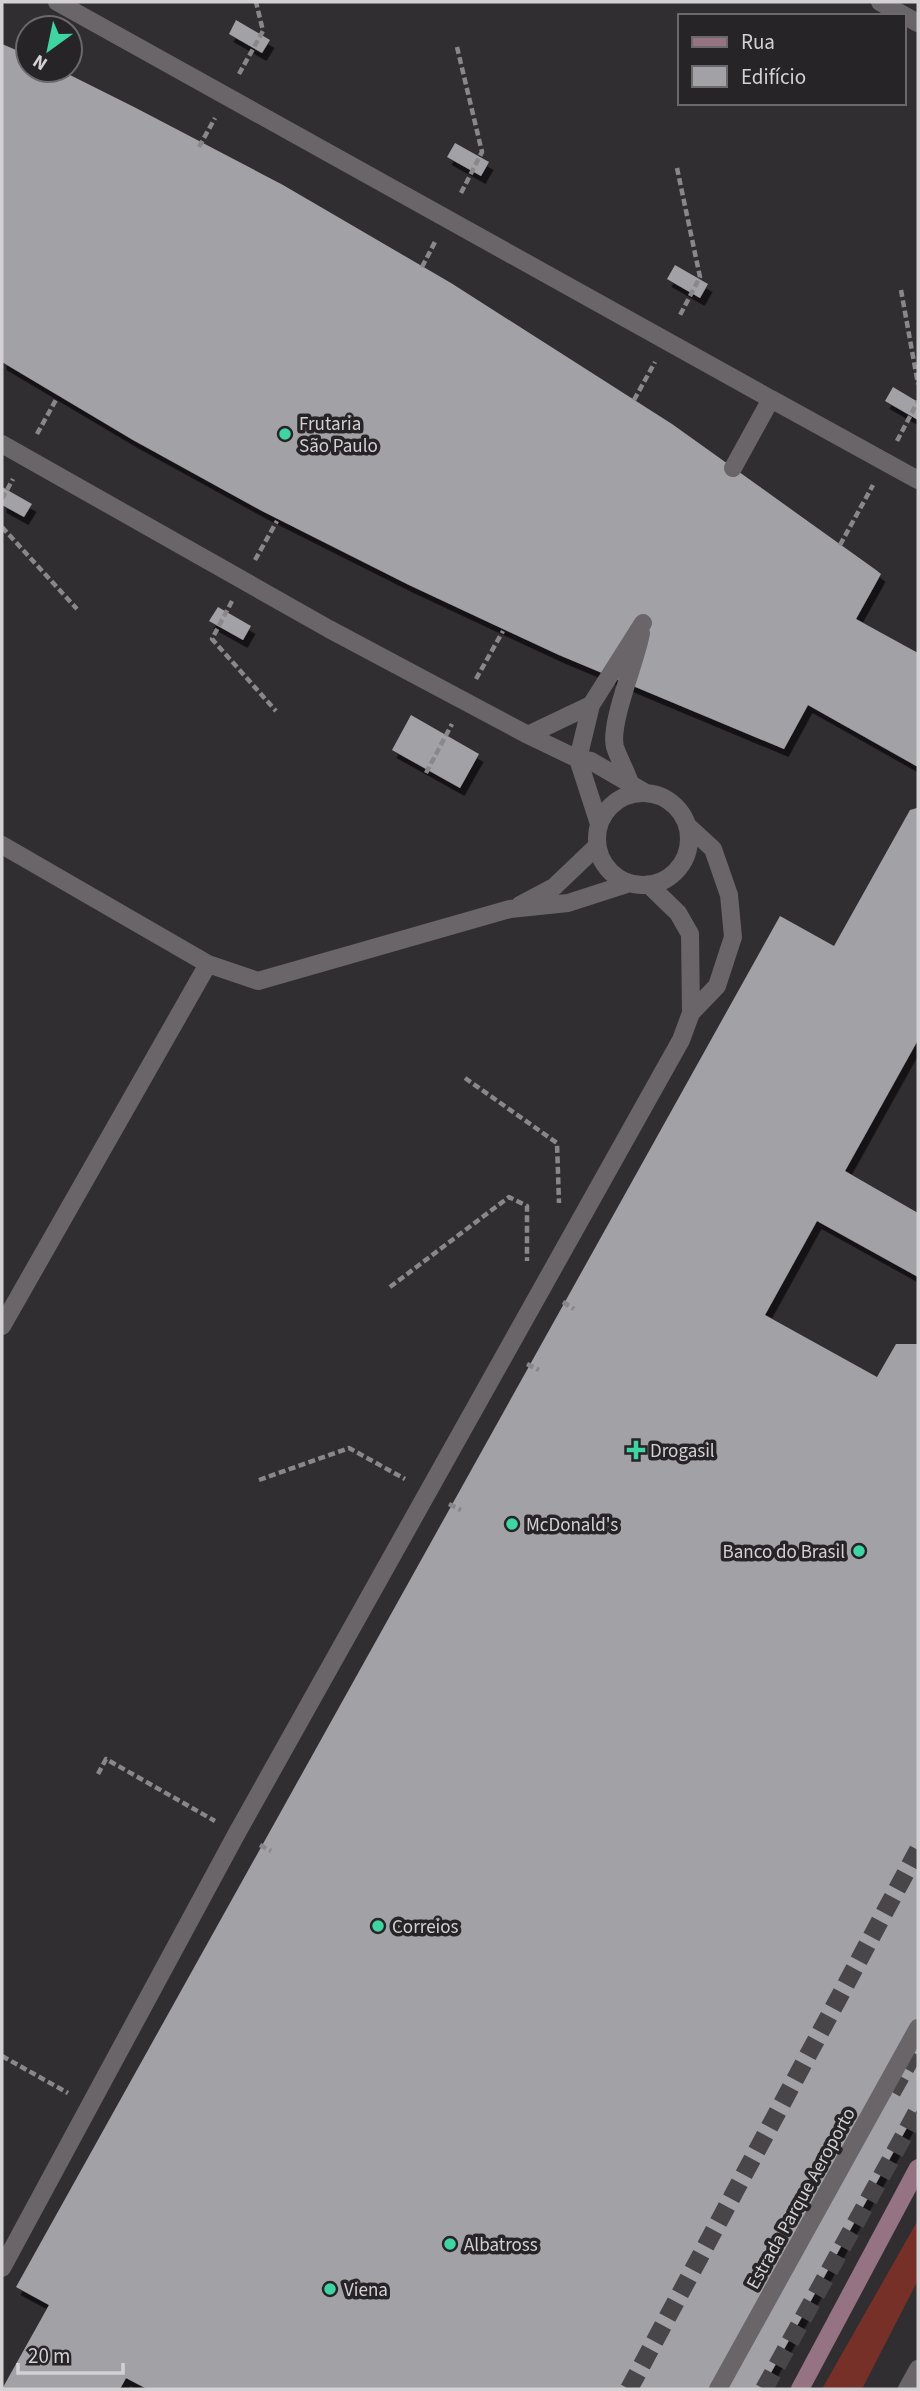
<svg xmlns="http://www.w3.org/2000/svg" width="920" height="2391" viewBox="0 0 920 2391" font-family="'Source Sans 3',sans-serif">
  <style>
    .green { fill: #763028 }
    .building { fill: #a2a1a6; filter: url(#shadow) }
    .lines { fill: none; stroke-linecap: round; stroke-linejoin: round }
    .tertiary-tunnel { stroke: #494649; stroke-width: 18; stroke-dasharray: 18 9; stroke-linecap: butt }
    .path { stroke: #8a878a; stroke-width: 4.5; stroke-dasharray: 7 3.5; stroke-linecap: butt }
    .service { stroke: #696569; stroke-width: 18 }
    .tertiary { stroke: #696569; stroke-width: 18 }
    .secondary { stroke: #967382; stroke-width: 18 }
    .poi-dot { fill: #40d4a2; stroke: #272427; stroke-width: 2.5 }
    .labels { text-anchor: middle; stroke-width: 7; stroke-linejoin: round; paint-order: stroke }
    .poi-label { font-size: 19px; fill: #d3d1d4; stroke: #272427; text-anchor: start }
    .street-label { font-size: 19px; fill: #d3d1d4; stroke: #272427 }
  </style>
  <defs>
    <filter id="shadow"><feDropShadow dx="4.5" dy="8" stdDeviation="0" flood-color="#0009"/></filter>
  </defs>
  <rect width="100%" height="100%" fill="#312e31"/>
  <!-- green -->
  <path class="green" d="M918,2220V2280L862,2389H822Z"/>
  <!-- building -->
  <path class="building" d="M236,20L270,40L262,53L229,34Z
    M2,44L28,55V70H60L136,108L283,185L451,283L672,424L876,570L881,574L856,619L918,653V767L808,705L784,749L559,655L409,585L262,511L133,440L2,362Z
    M455,143L489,162L481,176L447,157Z
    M675,265L708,284L700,298L667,279Z
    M893,387L918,402V420L885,401Z
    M2,487L32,504L24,517L2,505Z
    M218,607L251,626L243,640L209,621Z
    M411,715L479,754L460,788L392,750Z
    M917,808L918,1040L845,1171L918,1213V1277L817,1221L765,1315L877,1377L896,1344H918V2108L762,2389H147L126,2378L120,2389H2L49,2305L16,2287L780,916L834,946L910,810Z"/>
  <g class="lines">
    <!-- tertiary-tunnel -->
    <path class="tertiary-tunnel" d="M892,2092L918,2046
      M629,2389L918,1850
      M764,2389L918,2110"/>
    <!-- path -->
    <path class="path" d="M457,47L482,152L460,195
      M239,74L263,31L256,2
      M199,147L215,118
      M677,168L700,277L679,317
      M422,267L436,240
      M901,290L918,384
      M634,400L655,362
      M37,434L57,398
      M897,441L918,401
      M2,499L13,479
      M2,527L77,609
      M840,545L873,485
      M255,560L277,521
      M232,601L212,639L276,711
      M476,679L503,631
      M426,773L452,724
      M465,1078L557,1143L559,1203
      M390,1287L509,1197L527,1206V1261
      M563,1302L574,1309
      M527,1364L539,1370
      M259,1480L349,1448L405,1479
      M449,1504L461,1510
      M98,1774L106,1759L215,1821
      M260,1845L271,1851
      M2,2056L68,2093"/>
    <!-- service -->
    <path class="service" d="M57,2L771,399
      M880,2L918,23
      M2,444L329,629L528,735L578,759L591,761L646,793
      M733,468L771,399L918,480
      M528,735L591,705
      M630,783C626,771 619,759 615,747C609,723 636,662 641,633
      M597 839a46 46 0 1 1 92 0a46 46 0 1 1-92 0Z
      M599,824L578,759L591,705L643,623
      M688,826L713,849L729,895L733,937L717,986L691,1013
      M2,845L208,964L2,1326
      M520,905L554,887L597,846
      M208,964L258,981L510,909L568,903L630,883
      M2,2268L237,1833L681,1040L691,1013L690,934L678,913L649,885"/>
    <!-- tertiary -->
    <path class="tertiary" d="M718,2389L918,2028
      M907,2389L918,2369"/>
    <!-- secondary -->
    <path class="secondary" d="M800,2389L918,2168"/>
  </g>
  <!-- markers -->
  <g class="poi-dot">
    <circle cx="285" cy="434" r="7"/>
    <path d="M632.5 1439.5h7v7h7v7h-7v7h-7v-7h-7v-7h7z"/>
    <circle cx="512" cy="1524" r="7"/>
    <circle cx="859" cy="1551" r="7"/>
    <circle cx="378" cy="1926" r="7"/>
    <circle cx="450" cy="2244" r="7"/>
    <circle cx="330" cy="2289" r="7"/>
  </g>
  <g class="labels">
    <!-- poi labels -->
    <g class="poi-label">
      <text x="299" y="430">Frutaria<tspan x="299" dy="22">São Paulo</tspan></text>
      <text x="650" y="1457">Drogasil</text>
      <text x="526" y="1531">McDonald's</text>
      <text x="845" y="1558" text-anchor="end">Banco do Brasil</text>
      <text x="392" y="1933">Correios</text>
      <text x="464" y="2251">Albatross</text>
      <text x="344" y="2296">Viena</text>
    </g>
    <!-- street labels -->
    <g class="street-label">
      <text transform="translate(800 2198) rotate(-61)" y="7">Estrada Parque Aeroporto</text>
    </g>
  </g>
  <!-- border -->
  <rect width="920" height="2391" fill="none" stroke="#d3d1d4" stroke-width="7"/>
  <!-- legend -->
  <rect x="678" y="14" width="228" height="91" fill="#272427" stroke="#6c696c" stroke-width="2"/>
  <rect x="692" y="37" width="35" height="10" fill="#967382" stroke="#6c696c" stroke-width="2"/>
  <text x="741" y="49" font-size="21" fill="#d3d1d4">Rua</text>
  <rect x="692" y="66" width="35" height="21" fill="#a2a1a6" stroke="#6c696c" stroke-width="2"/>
  <text x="741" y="84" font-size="21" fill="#d3d1d4">Edifício</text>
  <!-- north arrow -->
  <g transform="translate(49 49) rotate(213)"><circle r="33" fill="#272427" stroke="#6c696c" stroke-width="2"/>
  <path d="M0-5L12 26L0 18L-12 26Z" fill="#40d4a2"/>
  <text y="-10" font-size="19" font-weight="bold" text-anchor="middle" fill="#d3d1d4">N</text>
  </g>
  <!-- scale -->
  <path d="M18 2363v10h105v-10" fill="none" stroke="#d3d1d4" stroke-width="3.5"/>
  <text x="28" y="2363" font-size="21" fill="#d3d1d4" stroke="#272427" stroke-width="5" paint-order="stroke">20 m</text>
</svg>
